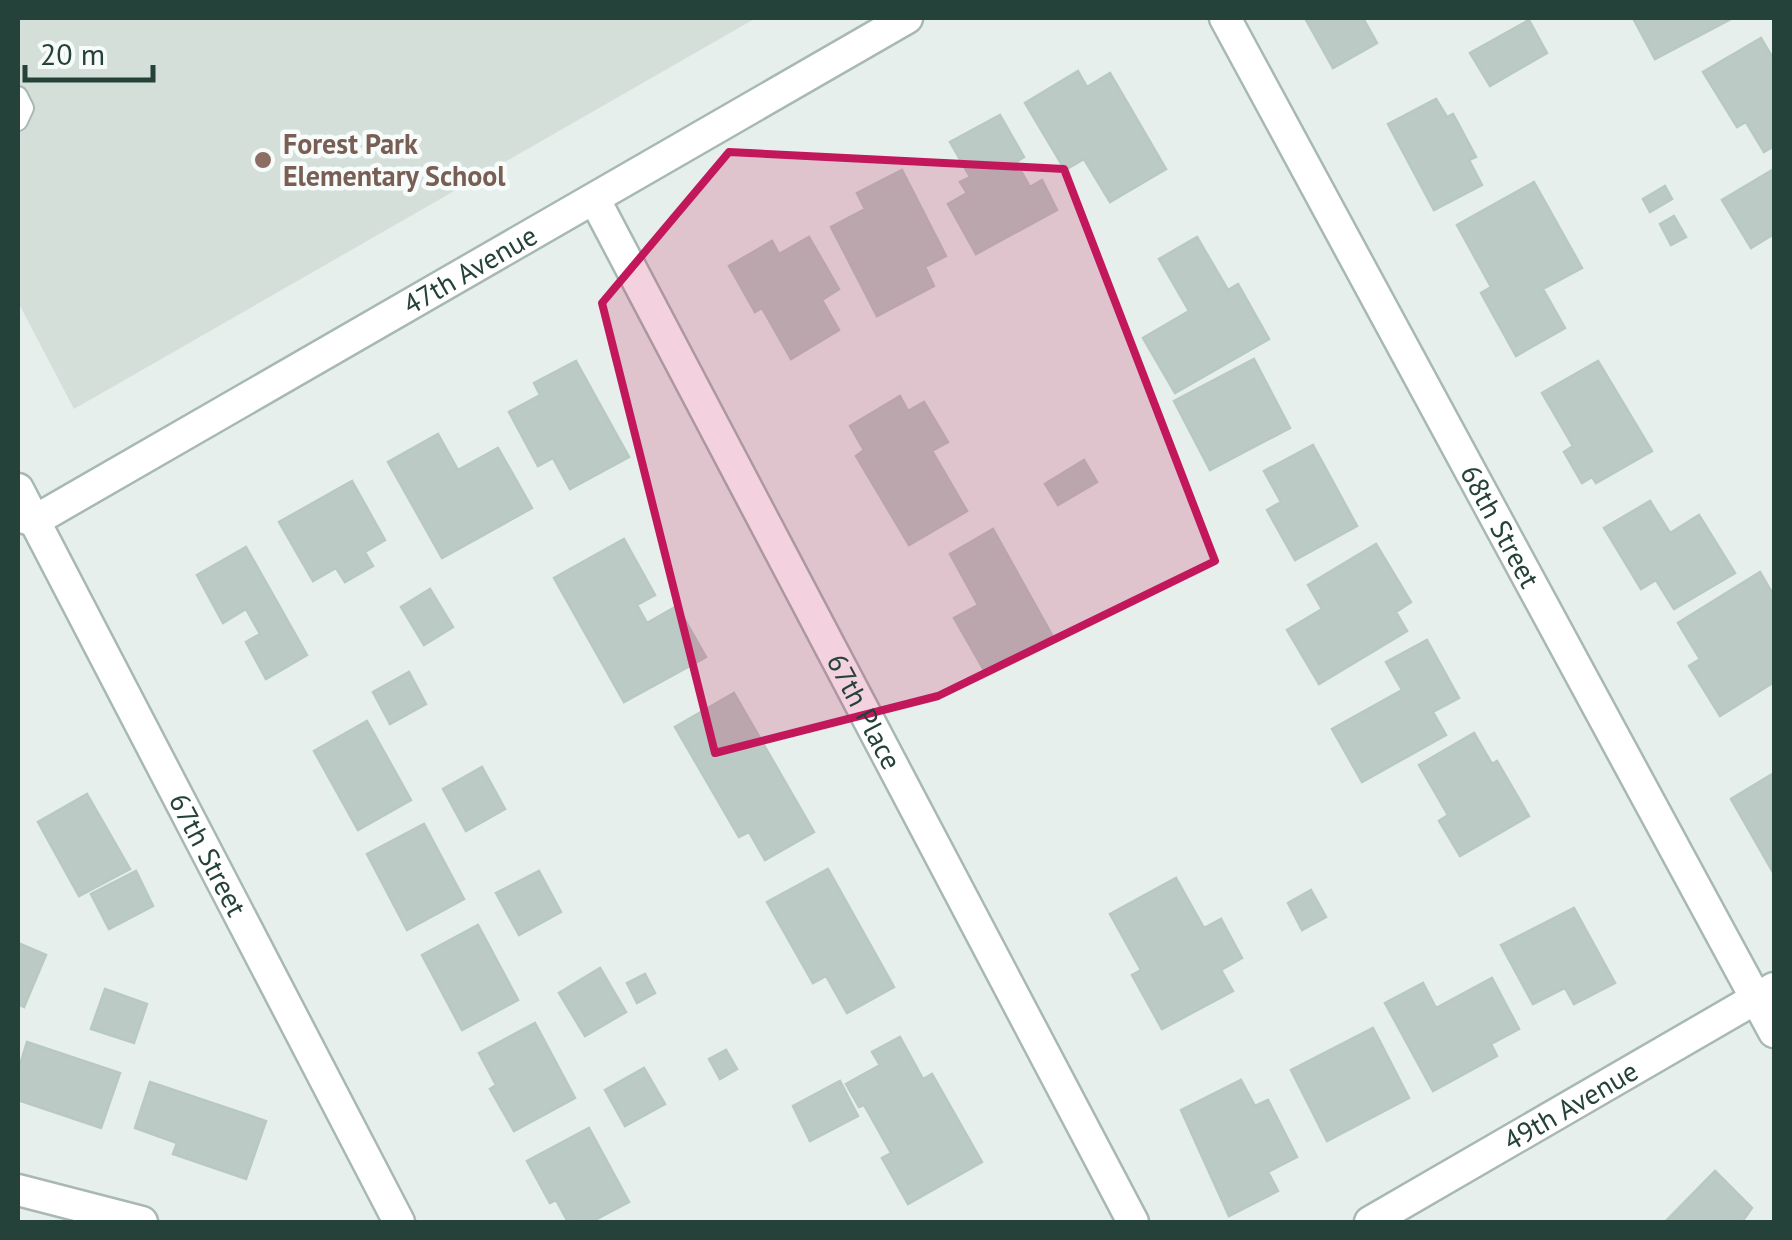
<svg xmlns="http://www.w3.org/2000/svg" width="1792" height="1240" viewBox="0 0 1792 1240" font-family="'PT Sans',sans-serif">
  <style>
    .built { fill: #d4dfda }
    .building { fill: #bbcac4; stroke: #b8c9c2; stroke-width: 2.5 }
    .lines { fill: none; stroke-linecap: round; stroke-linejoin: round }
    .service-casing { stroke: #a8b8b2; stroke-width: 22 }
    .minor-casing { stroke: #a8b8b2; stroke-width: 35 }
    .tertiary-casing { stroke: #a8b8b2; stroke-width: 35 }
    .service { stroke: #fff; stroke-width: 18 }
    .minor { stroke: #fff; stroke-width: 30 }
    .tertiary { stroke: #fff; stroke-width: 30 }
    .marked { fill: #c2185b; fill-opacity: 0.2; stroke: #c2185b; stroke-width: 8; stroke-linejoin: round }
    .education-dot { fill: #8d6e63; stroke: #f7fbf9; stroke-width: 4 }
    .labels { text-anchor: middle; stroke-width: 9; stroke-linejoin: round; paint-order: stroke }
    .education-label { font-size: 28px; font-weight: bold; fill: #785e54; stroke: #f7fbf9; text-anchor: start }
    .street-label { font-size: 28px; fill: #24423a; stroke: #f7fbf9 }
  </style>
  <rect width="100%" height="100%" fill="#e6efeb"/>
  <!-- built -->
  <path class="built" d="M18,18H756L74,409L18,302Z"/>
  <!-- building -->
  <path class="building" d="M1305,18H1363L1377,43L1333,68Z
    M1633,18H1733L1655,59Z
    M1529,20L1547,53L1490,86L1470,53Z
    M1761,38L1774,60V146L1764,152L1746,122L1737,127L1703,72Z
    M1078,71L1087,87L1110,73L1166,169L1110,202L1084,159L1065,170L1025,103Z
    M1436,99L1447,117L1453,114L1476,157L1469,160L1482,185L1434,210L1388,124Z
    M1000,115L1024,157L1016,162L1030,187L1042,180L1057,210L976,254L948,204L967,193L960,182L970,177L950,142Z
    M1774,169V234L1751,248L1722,200Z
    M902,170L946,256L925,267L934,286L877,316L831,227L865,209L857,193Z
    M1534,182L1582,268L1543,289L1565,328L1516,356L1481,293L1491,287L1457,225Z
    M1665,186L1672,199L1650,212L1643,199Z
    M1674,216L1686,237L1671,245L1660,224Z
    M809,237L839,289L822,300L839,330L791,359L762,308L755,312L729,266L772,241L779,254Z
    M1197,237L1228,290L1238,284L1269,339L1175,393L1143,338L1189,311L1159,259Z
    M1254,359L1290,428L1210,470L1174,401Z
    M576,361L629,457L570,489L553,458L538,466L509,412L540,395L534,383Z
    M1598,361L1652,451L1596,483L1592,477L1582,483L1564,452L1573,446L1542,393Z
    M900,396L908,411L924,402L948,442L932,451L967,511L909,545L856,456L864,450L850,426Z
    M438,434L458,470L498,448L532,508L442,558L388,462Z
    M1313,445L1357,526L1295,560L1267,510L1281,502L1264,471Z
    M1084,460L1097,482L1058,505L1045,484Z
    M352,481L385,540L365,552L373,566L345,582L336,568L313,581L279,522Z
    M1650,501L1670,533L1699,515L1735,573L1674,609L1656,580L1641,589L1604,528Z
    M993,529L1052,635L985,672L954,618L978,605L950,554Z
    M624,539L655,595L637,605L647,623L677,606L706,657L624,702L554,578Z
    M1376,544L1411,602L1396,612L1407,631L1319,684L1287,630L1322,609L1308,585Z
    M246,547L307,655L266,679L246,642L260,634L246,609L223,623L197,575Z
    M1760,572L1774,596V682L1720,716L1689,666L1700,659L1678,623Z
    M430,589L453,627L424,645L401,607Z
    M1427,640L1459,698L1433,712L1446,735L1362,782L1332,729L1402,690L1386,662Z
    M409,672L426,704L390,724L373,692Z
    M734,693L814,832L765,860L749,832L739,837L675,727Z
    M367,721L411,800L358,830L314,751Z
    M1474,733L1492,764L1497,761L1529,816L1460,856L1439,821L1448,815L1419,765Z
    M482,767L505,809L466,831L443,789Z
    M1774,773V874L1731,799Z
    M87,794L130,869L79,896L38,822Z
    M424,824L464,899L407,930L367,854Z
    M828,869L894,987L847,1013L826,976L813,983L767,902Z
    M136,871L153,906L109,929L91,894Z
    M539,871L561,912L519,935L496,893Z
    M1176,878L1204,928L1221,919L1242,958L1221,970L1233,991L1162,1029L1132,975L1141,970L1110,914Z
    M1311,890L1326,917L1302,930L1288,903Z
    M1574,908L1615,983L1574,1004L1565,988L1533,1004L1501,945Z
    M478,925L518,1000L462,1030L422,955Z
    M18,943L46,955L24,1007L18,1004Z
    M600,968L626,1012L585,1036L559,993Z
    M645,974L655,993L637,1003L627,983Z
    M1492,978L1519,1029L1491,1044L1497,1056L1433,1091L1385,1003L1423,983L1436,1008Z
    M105,989L147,1004L134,1043L91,1029Z
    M535,1023L575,1098L514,1131L490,1089L496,1085L479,1053Z
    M1373,1028L1409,1098L1327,1141L1291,1070Z
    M900,1037L923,1079L932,1074L982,1162L908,1204L882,1158L891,1153L864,1105L859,1107L846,1084L880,1065L872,1052Z
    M27,1042L120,1073L101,1128L18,1100V1071Z
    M726,1050L737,1069L720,1079L709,1059Z
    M644,1068L665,1104L625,1126L605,1090Z
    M1241,1080L1255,1106L1268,1100L1297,1157L1268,1172L1278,1191L1229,1216L1181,1110Z
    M840,1081L858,1116L810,1141L793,1106Z
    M150,1082L266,1121L246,1179L173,1154L177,1143L135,1128Z
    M589,1128L629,1202L591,1222H568L556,1200L550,1203L527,1161Z
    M1715,1171L1752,1208L1742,1222H1665Z"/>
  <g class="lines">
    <defs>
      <path id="service" d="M18,96L24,108L18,121"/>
      <g id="minor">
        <path id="s1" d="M1225,18L1774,1032"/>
        <path id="s2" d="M595,200L1133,1222"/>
        <path id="s3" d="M18,516L34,521L907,18"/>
        <path d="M18,1190L142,1222"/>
        <path id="s4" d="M1370,1222L1774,988"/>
      </g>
      <g id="tertiary">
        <path id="s5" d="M18,489L399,1222"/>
      </g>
    </defs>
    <!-- service casing -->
    <use href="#service" class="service-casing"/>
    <!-- minor casing -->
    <use href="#minor" class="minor-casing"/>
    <!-- tertiary casing -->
    <use href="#tertiary" class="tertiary-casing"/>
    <!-- service -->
    <use href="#service" class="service"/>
    <!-- minor -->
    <use href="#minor" class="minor"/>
    <!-- tertiary -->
    <use href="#tertiary" class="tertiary"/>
  </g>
  <!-- marked area -->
  <path class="marked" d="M729,152L1064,169L1215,561L938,696L715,753L602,303Z"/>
  <!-- markers -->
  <circle class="education-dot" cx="263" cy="160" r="10"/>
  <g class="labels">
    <!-- education labels -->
    <g class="education-label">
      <text x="283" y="154">Forest Park<tspan x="283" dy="32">Elementary School</tspan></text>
    </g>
    <!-- street labels -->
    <g class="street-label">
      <text dy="10" stroke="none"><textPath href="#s3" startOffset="520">47th Avenue</textPath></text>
      <text dy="10" stroke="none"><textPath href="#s1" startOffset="578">68th Street</textPath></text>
      <text dy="10" stroke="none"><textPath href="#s2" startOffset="578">67th Place</textPath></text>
      <text dy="10" stroke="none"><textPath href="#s5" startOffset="412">67th Street</textPath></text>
      <text dy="10" stroke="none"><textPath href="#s4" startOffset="232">49th Avenue</textPath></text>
    </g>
  </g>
  <!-- border -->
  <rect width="1792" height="1240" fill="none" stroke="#24423a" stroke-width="40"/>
  <!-- scale -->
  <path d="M25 65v15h128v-15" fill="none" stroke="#24423a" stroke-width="5"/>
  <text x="40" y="65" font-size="30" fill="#24423a" stroke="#f7fbf9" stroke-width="8" paint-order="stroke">20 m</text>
</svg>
